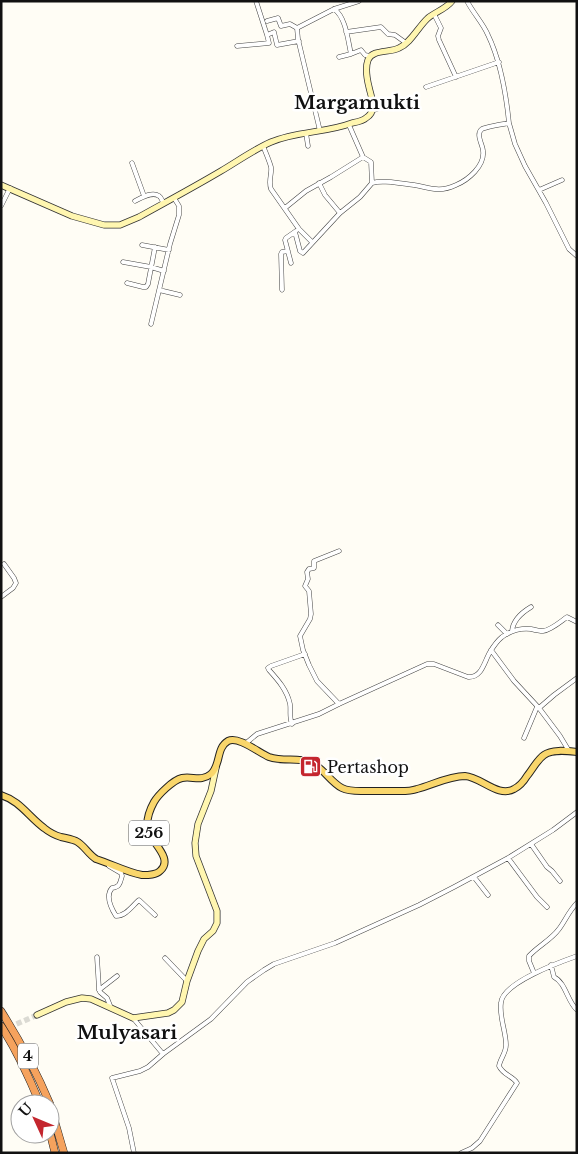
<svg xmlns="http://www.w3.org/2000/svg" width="578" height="1154" viewBox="0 0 578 1154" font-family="'Libre Baskerville',serif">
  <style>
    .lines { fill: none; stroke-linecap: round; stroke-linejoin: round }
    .secondary-tunnel { stroke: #dbdad3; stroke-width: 5.5; stroke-dasharray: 5.5 3; stroke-linecap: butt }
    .street-casing { stroke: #444; stroke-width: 5 }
    .secondary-casing { stroke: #333; stroke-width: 7 }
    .primary-casing { stroke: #222; stroke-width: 8 }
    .highway-casing { stroke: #222; stroke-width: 8 }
    .street { stroke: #fff; stroke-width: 4 }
    .secondary { stroke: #fff6b0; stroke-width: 5.5 }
    .primary { stroke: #f9d66b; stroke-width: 6 }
    .highway { stroke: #f5a25d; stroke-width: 7 }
    .labels { text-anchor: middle; stroke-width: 5; stroke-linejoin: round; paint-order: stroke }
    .shield { fill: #fff; stroke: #585858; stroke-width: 1 }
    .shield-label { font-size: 15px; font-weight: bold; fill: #111 }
    .poi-label { font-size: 16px; fill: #111; stroke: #fff; text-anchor: start }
    .quarter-label { font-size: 19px; font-weight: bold; fill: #111; stroke: #fff }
  </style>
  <rect width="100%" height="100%" fill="#fffdf5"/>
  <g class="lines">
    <!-- secondary-tunnel -->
    <path class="secondary-tunnel" d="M1,1031L37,1015"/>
    <defs>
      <path id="street" d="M256,1L267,35
        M334,9C346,17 348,41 351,54L361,50L365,55L370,56
        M434,14L441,28L438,36L439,40L456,77
        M267,21L278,18L281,26L290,24L297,28
        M346,32L381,27L388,34L395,35L406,43
        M237,46L269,43L267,35L274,32L277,45L299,41
        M339,57L351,54
        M426,87L499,62
        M372,111L385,106
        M509,123L515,144L525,166L546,203L569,249L577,256
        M349,125L363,157L371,162L372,183C379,181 384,182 391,182C399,183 407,184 414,185C431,188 439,193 456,185C468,180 485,166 483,151C483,145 475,134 482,129C486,127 503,124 509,123C506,93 501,62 488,35C483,23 473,13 467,1
        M320,131L298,39L297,28L299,27L334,9L359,1
        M306,133L308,146
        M263,146C266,153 269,160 271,167C272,175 268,181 271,189L299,229L312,242
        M132,163L144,196
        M319,183L325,195L340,213
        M539,190L562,180
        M135,201C141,198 152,191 159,196C161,197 163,202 163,203
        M1,206L10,188
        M285,208L306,191L331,177L363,157
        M295,232L300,251L303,253L340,213L360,197L372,183
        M142,245L169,250
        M123,262L151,267L164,271
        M291,263L285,240L286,238L296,231
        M127,283L143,287H146L148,284L155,247
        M159,290L180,295
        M282,290L281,254L282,252L288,251
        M151,324L170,244L179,215V206L174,198
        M339,551L314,561V568L309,569L307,572L308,579L305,586L309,591L311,614L310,619L300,636L303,650L309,665L317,681L339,704
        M1,597L13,588L16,583L14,578L4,564
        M498,625L507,634
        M512,631C513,620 521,613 531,607
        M491,650L514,681L539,708
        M292,724C289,717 291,711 290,704C287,690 278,680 269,670L268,668L271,666L305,654
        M524,738L537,707
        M245,744L257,734L319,714L339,704L427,664H434L468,677C482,678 484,662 490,652C493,647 497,641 502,637C512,630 520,628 531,629C535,630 539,631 543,631C551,630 560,622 567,617L577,622
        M569,751L560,736L539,708L554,695L577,678
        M531,844L547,867L552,871L560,881
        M508,858L537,897L547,907
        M109,866L121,873L122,876C120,883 120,887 112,888C105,896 111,908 116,916C126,916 132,906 139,900L155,915
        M474,877L488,895
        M97,957L99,989L100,992L107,998L111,1008
        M165,958L187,981
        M551,965L554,977C566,983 567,1001 577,1010
        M534,973L529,961V956C538,946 551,940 559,929C565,921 569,911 577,903
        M99,990L117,976
        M133,1018L163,1054
        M134,1153L129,1128L112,1078L140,1071L148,1067L163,1054L211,1019L247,982L264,970L274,964L335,943L419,905L454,887L508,858L553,830L577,812
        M461,1153L472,1148L480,1141L517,1083C513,1076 503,1075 499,1066C500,1059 506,1053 506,1045C506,1031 499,1017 501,1003C502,983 560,962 577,956"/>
      <path id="secondary" d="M1,185L72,216L104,225H120L139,217C166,202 194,187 221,171C238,161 253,150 271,142C297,131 326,133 352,123C357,122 363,121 366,118C378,111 371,97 369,87C367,79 365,68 368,60C372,49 390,53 399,48C411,43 418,27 428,18C435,12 446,9 452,1
        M37,1015L66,1002L82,998L91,999L133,1018L168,1013L174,1010L182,1002L187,981L198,951L204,939L213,931L217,923V911L196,856L195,843L198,824L211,791L216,768"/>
      <path id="primary" d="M1,795C20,801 28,816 44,828C49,832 54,835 61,837C66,838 71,839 76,841C84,845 88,854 96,859C112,864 126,872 142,875C149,875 156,875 160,871C174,859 152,843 148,831C146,822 149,811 154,802C158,795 173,780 182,778C193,776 201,782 211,774C221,765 216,748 228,741C239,736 259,753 269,757C283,762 298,757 310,762C323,767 330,782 342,788C348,791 355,791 361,791C371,791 381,791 391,791C400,791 409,792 417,789C432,785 449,776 465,776C481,777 498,798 514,789C520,786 524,781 527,776C532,770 537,760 544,755C552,749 567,751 577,752"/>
      <path id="highway" d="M1,1011C20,1041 36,1071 50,1104
        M1,1026C17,1051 29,1077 40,1104
        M50,1105L64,1153
        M50,1133L55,1153"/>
    </defs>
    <!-- street casing -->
    <use href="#street" class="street-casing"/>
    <!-- secondary casing -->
    <use href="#secondary" class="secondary-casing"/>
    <!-- primary casing -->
    <use href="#primary" class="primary-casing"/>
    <!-- highway casing -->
    <use href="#highway" class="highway-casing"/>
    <!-- street -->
    <use href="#street" class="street"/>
    <!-- secondary -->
    <use href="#secondary" class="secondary"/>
    <!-- primary -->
    <use href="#primary" class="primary"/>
    <!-- highway -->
    <use href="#highway" class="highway"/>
  </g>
  <!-- icons -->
  <defs>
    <symbol id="fuel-square" viewBox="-11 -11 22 22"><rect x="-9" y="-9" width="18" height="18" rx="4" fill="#c4262e" stroke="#fff"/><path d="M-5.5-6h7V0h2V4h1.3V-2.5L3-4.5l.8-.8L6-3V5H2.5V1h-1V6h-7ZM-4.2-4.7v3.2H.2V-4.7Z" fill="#fff"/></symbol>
  </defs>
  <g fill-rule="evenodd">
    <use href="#fuel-square" x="298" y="754" width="25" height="25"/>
  </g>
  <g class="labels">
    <!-- shield labels -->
    <g class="shield">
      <rect x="129" y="820.5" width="40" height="25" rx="4"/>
      <rect x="18" y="1043.5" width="20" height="25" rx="4"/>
    </g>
    <g class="shield-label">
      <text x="149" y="838">256</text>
      <text x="28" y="1061">4</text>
    </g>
    <!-- poi labels -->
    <g class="poi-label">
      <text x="327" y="773">Pertashop</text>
    </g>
    <!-- quarter labels -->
    <g class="quarter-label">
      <text x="357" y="109">Margamukti</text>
      <text x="127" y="1039">Mulyasari</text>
    </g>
  </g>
  <!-- border -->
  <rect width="578" height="1154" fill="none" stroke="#111111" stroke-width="5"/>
  <!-- north arrow -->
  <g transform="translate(35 1119) rotate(314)"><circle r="24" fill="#ffffff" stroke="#a0a0a0"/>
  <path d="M0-4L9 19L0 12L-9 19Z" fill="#c4262e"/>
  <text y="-8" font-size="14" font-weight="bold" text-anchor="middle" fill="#111111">U</text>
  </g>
</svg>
